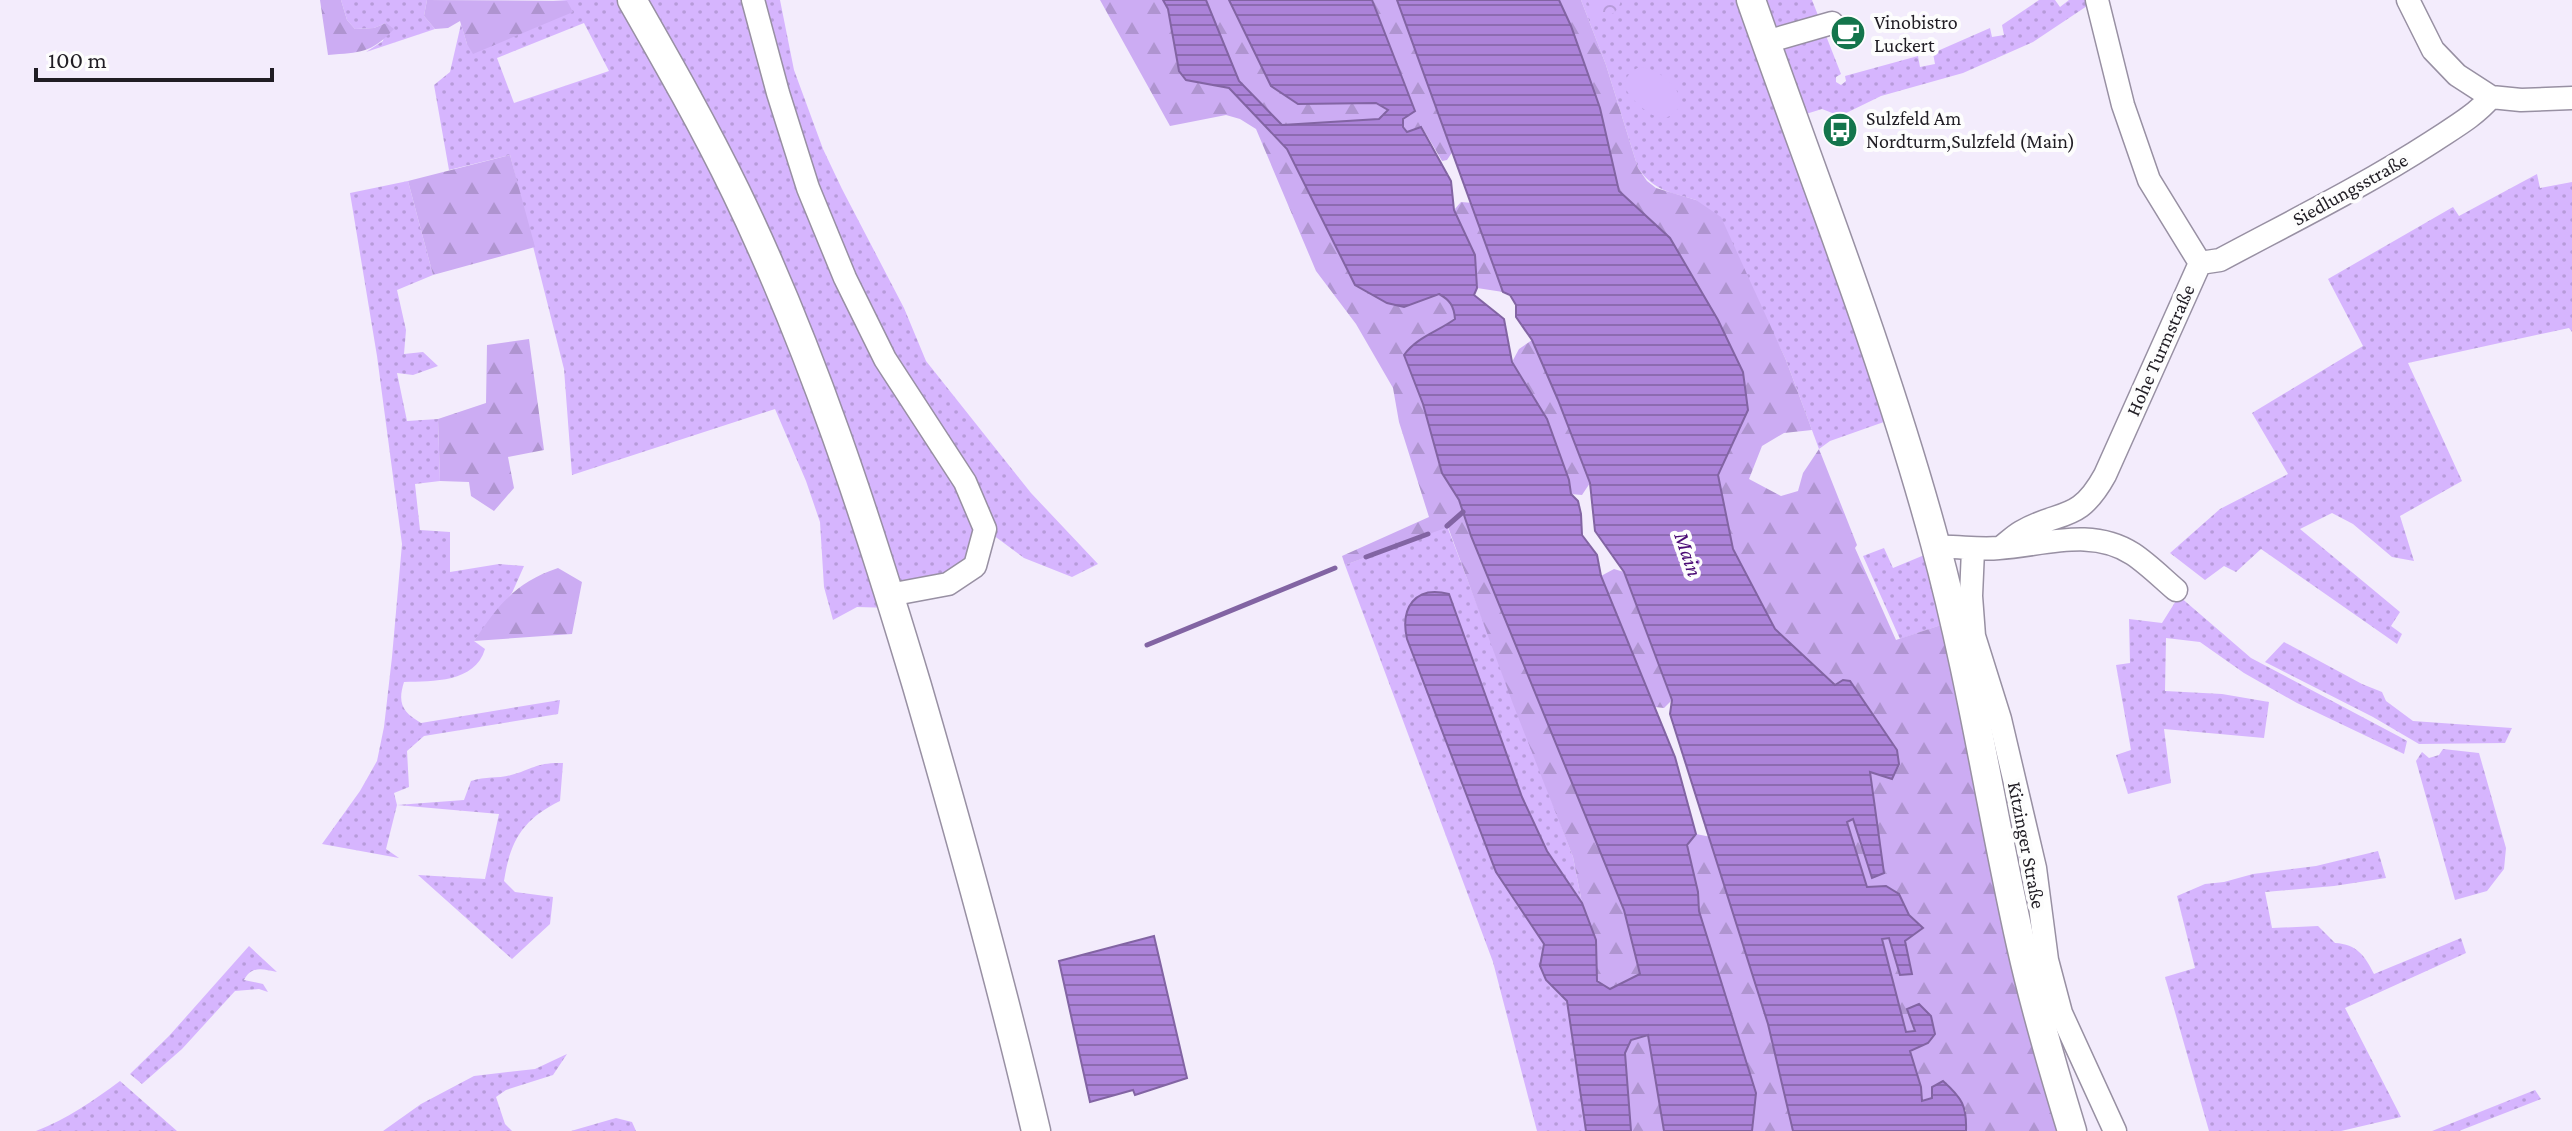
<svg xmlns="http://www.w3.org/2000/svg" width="2572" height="1131" viewBox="0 0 2572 1131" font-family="'Crimson Pro',serif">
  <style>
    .grass { fill: url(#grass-dots); fill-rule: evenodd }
    .forest { fill: url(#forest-firs) }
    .park { fill: url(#park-crowns) }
    .pitch { fill: #d6b5fe }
    .water { fill: url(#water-rules); stroke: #8264a3; stroke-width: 2 }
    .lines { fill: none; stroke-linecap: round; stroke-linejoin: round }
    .stream { stroke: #8264a3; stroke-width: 5 }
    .minor-casing { stroke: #9890a3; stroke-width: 25 }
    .major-casing { stroke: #9890a3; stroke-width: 31 }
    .minor { stroke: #fff; stroke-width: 22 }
    .major { stroke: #fff; stroke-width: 28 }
    .labels { text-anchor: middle; stroke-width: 8; stroke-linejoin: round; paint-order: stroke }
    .poi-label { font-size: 20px; fill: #201d24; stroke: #fdfdfd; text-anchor: start }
    .street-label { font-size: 20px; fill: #201d24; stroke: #fdfdfd }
    .water-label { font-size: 22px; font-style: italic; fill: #490974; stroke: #fdfdfd }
  </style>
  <defs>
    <pattern id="grass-dots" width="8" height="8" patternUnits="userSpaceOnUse" patternTransform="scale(2)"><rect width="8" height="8" fill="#d6b5fe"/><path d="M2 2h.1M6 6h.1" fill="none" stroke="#b79bda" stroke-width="1.8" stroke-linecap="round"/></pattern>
    <pattern id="forest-firs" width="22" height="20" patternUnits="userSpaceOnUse" patternTransform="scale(2)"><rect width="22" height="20" fill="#ccacf3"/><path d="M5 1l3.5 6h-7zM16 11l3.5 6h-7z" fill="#af94d0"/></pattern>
    <pattern id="park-crowns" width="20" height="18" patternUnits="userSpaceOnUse" patternTransform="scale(2)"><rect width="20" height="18" fill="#d6b5fe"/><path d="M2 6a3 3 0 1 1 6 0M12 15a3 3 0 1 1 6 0" fill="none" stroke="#b79bda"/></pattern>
    <pattern id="water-rules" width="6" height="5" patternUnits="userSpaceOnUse" patternTransform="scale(2)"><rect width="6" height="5" fill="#ac83d9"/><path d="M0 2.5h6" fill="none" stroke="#8c6bb0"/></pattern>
  </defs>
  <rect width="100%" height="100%" fill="#f3ecfc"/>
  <!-- grass -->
  <path class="grass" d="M341,0H427L424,16L435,29L366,52L383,41L386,23L374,28L355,29L347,20Z
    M553,0H780L794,70L823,149L842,189L904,308L926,361L1031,493L1098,564L1072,577L1024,558L985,529L975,566L893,608L857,607L833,620L824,587L820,522L806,481L775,409L572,475L564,369L510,155L449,170L434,85L450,72L461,24L467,44L567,1ZM584,23L609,71L514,103L497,58Z
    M1581,0H1812L1841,74L1836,77V82L1841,85L1846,81L1845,76L1918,56L1920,67L1935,64L1933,53L1990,28L1992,37L2004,35L2002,25L2039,0H2055L2060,7L2069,0H2096L2033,42L1963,73L1881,96L1840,116L1822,109L1793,118L1898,417L1830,441L1819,449L1786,360L1765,316L1696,200C1670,192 1654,191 1638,168L1606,65Z
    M2537,174L2540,188L2572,182V332L2569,328L2408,363L2462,481L2400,516L2414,561L2392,557L2353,524L2332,513L2300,529L2400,612L2391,626L2402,634L2397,644L2261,549L2236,572L2224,566L2205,580L2170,553L2220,509L2288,474L2252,413L2363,346L2328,279L2453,207L2459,216Z
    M408,181L433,275L397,290L406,330L404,354L423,352L438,366L413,375L397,373L407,421L438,419L440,481L415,484L420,530L450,532V572L499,564L524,566L512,593L474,641L485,649C475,683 433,681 404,682C397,704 403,712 421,723L560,700L558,714L424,736L407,751L409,787L394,793L397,805L464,800L471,781C486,776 498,779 511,775C533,769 537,762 563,763L560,801C523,819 510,841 504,881L515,892L553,897L550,924L512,959L418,875L485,879L499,814L397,805L386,849L399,858L322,844L360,791L377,761L384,727L392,657L402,544L377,356L350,193Z
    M1447,526L1573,857L1582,903L1547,851L1522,797L1449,595L1419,596C1405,610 1403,620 1407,639L1496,872L1544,944L1540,966L1546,980L1567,1001L1586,1131H1537L1493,962L1345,565Z
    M1884,548L1893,568L1934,551L1950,622L1900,639L1863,556Z
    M2179,596L2251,658L2400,737L2407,741L2404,754L2297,703L2244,673L2200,642L2166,638L2165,691L2222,694L2269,702L2264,738L2164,729L2171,783L2128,794L2116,755L2131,750L2116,665L2130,663L2129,619L2162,623Z
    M2284,642L2362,684L2382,692L2386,701L2413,721L2512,728L2505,743L2419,744L2373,717L2265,662Z
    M2443,749L2479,753L2506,848L2504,869L2487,891L2455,900L2416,761L2422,752L2429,758L2439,755Z
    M2378,851L2386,878L2334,886L2265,892L2272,928L2318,926L2335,943C2357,944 2365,956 2374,974L2461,938L2466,953L2345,1008L2401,1117L2341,1131H2209L2165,977L2195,968L2177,896L2205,884L2224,882L2253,874L2316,866Z
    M249,946L277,972C263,969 252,965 244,980L263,984L268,992L259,989L235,991L182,1049L142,1084L130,1074L169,1036Z
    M567,1054L553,1075L506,1090L496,1097L505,1124L512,1131H383L421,1104L474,1076L535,1069Z
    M120,1081L177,1131H36C67,1119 93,1101 120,1081Z
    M2535,1090L2541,1099L2459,1131H2432Z
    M616,1118L632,1122L636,1131H571Z"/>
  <!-- forest -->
  <path class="forest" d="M320,0H341L347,20L355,29L374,28L386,23L394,29C370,54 361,52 328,55Z
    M427,0L567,1L573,12L473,54L467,44L460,21L448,28L435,29L424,16Z
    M1100,0H1163L1168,9L1186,80L1229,88L1287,149L1355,285L1404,307L1439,294C1450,300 1453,306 1455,318C1436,333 1418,335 1404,356L1423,404L1442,473L1459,500L1471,536L1624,910L1640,974L1609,989L1597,981L1596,940L1582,903L1573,857L1513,704L1448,527L1345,565L1342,556L1429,517L1399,422L1393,388L1356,324L1316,271L1256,129L1240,119L1226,115L1170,126Z
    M1206,0H1229L1271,86L1298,104L1376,103L1388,110L1379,119L1282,125L1239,81Z
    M1372,0H1397L1453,151L1447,160L1442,161L1422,127L1407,132L1403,127V120L1415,110Z
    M1559,0H1581L1606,65L1638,168L1647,181L1656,188L1696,200L1721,217L1786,360L1812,430L1784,433L1762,446L1749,479L1781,496L1798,491L1803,473L1819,449L1857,545L1855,548L1896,640L1950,622L2067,1131H1966V1110L1932,1098L1922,1101L1921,1087L1910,1051L1928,1043L1907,1010L1915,1031L1906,1032L1882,938L1889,937L1900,975L1911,974L1905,941L1923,928C1918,923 1912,918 1908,913C1893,889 1900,886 1867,887L1847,822L1853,818L1872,878L1835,686L1775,629L1733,549L1718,475L1748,410L1670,238L1619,191L1600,108L1571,26Z
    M510,155L535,247L433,275L408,181Z
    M1461,202L1473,203L1503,292L1477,288L1475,255L1454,210Z
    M529,339L544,450L508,457L514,488L494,511L471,496L469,482L440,481L438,419L486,403L487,345Z
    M1532,340L1558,400L1590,483L1582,495L1571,494L1569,480L1512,362L1519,349Z
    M558,568L582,582L572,634L474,641C499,605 514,583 558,568Z
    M1614,569L1624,572L1672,700L1664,708L1655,707L1601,576Z
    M1696,834L1711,837L1768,1024L1793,1131H1752L1756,1093L1699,911L1698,892L1687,845Z
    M1649,1035L1664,1131H1631L1625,1052L1630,1040Z"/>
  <!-- park -->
  <path class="park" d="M1587,0H1621C1619,13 1607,19 1595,16Z"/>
  <!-- pitch -->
  <path class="pitch" d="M1639,67C1656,67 1681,86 1681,104C1669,125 1655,119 1640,106C1624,92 1617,79 1639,67Z"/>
  <!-- water -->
  <path class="water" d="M1163,0H1206L1239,81L1282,125L1379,119L1388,110L1376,103L1298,104L1271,86L1229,0H1372L1415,111L1403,119V127L1407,132L1421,127L1451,181L1454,210L1475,255L1477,288L1474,295L1504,319L1512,362L1547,419L1569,480L1571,494L1578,501L1581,514L1582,535L1597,555L1601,576L1675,757L1696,834L1687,845L1698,892L1699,911L1756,1093L1752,1131H1664L1648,1035L1631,1040L1625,1053L1631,1131H1586L1567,1001L1546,980L1540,966L1544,944L1496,872L1407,639C1400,608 1415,585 1449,594L1522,797L1547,851L1582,903L1596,940L1597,981L1610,989L1640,974L1624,910L1471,536L1459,500L1442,473L1423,404L1404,355C1417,337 1437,332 1455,319C1454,306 1450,300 1439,294L1404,307L1387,303L1355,285L1287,149L1229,88L1186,80L1179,71L1168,9Z
    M1397,0H1559L1571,26L1600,108L1619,191L1670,238L1718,320L1743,372L1748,410L1718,475L1733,549L1775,629L1835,685L1843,680L1850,681L1897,750L1899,764L1892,779L1870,772L1884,873L1872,878L1853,819L1847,822L1867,887L1886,886L1899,894L1909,915L1923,928L1905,941L1912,974L1900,975L1889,938L1882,939L1906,1032L1915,1031L1907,1009L1919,1004L1931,1016L1935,1034L1928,1043L1910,1051L1921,1087L1922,1101L1932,1098V1087L1943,1081C1962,1098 1967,1106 1966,1131H1793L1768,1024L1670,714L1672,700L1624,572L1595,531L1590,483L1558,400L1532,340L1516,317V305L1510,295L1503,292Z
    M1154,936L1187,1078L1135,1095L1133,1090L1090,1102L1059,961Z"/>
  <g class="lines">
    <!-- stream -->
    <path class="stream" d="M1447,526L1463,512
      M1366,557L1428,534
      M1147,645L1335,568"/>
    <defs>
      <path id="minor" d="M753,0L778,93L808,188L845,278L885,359L965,482L985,529L975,566L948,584L889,595
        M2097,0L2123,105L2149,180L2200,263
        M2408,0L2433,50L2457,75L2491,97L2521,100L2572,98
        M1766,42L1832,23
        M2200,263L2220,260C2291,222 2364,186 2432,142C2453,128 2475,116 2491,97
        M1936,547C1958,546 1977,550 1999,548C2044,545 2092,527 2133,554C2148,564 2162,578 2176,590
        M2000,548C2007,543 2014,536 2021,532C2061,509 2078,524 2105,475L2200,263
        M1973,550L1971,596L1974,636L2000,719L2035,868L2047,960L2061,1013L2115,1131"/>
      <path id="major" d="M632,0C668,63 704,126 736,192C812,349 867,519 917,686C960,834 1001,981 1036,1131
        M1751,0C1814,180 1885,358 1935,543C1971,675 1991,811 2021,945C2035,1008 2053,1069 2072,1131"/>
    </defs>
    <!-- minor casing -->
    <use href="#minor" class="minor-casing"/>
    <!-- major casing -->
    <use href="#major" class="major-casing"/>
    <!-- minor -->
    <use href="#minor" class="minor"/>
    <!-- major -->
    <use href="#major" class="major"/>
  </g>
  <!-- icons -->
  <defs>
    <symbol id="cafe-disc" viewBox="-11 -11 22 22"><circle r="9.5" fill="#14754c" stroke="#fdfdfd"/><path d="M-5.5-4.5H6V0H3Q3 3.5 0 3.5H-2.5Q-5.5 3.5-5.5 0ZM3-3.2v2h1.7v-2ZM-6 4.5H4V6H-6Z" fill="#fff"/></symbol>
    <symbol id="bus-disc" viewBox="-11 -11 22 22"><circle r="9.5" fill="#14754c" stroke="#fdfdfd"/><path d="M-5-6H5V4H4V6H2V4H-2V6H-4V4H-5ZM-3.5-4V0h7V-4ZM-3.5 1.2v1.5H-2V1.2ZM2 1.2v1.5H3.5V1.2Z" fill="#fff"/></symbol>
  </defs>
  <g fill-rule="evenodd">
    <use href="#cafe-disc" x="1828" y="13" width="40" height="40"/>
    <use href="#bus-disc" x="1820" y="110" width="40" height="40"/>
  </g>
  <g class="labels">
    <!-- poi labels -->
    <g class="poi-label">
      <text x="1874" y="29">Vinobistro<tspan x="1874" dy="23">Luckert</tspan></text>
      <text x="1866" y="125">Sulzfeld Am<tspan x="1866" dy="23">Nordturm,Sulzfeld (Main)</tspan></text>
    </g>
    <!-- street labels -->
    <g class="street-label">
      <text transform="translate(2350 189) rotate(-29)" y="7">Siedlungsstraße</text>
      <text transform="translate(2160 350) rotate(-66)" y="7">Hohe Turmstraße</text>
      <text transform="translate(2027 845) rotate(79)" y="7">Kitzinger Straße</text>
    </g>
    <!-- water labels -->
    <g class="water-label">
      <text transform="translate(1689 554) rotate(71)" y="8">Main</text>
    </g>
  </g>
  <!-- scale -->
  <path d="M36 68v12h236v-12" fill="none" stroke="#201d24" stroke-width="4"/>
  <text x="48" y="68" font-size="24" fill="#201d24" stroke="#fdfdfd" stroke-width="6" paint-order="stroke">100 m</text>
</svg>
